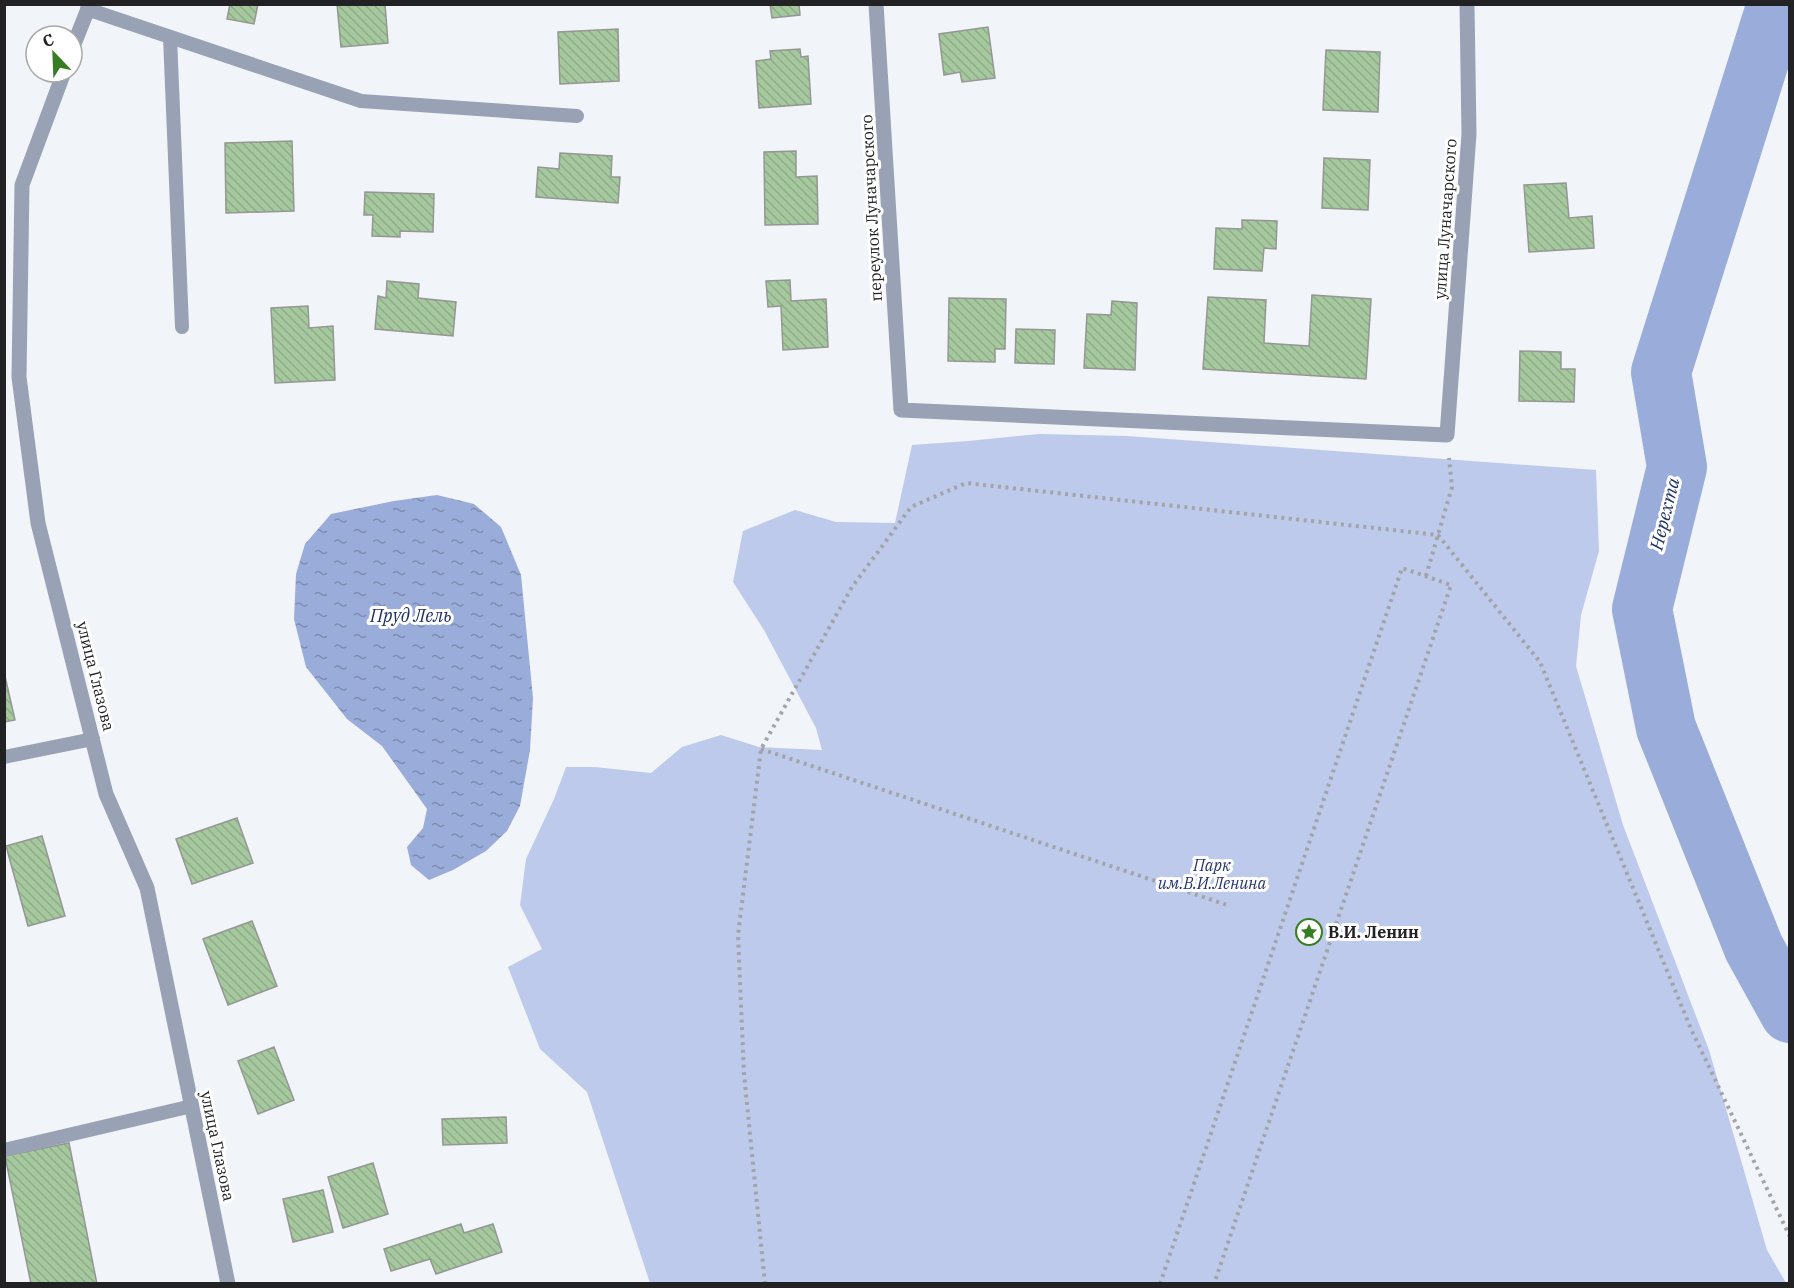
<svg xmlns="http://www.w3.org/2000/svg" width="1794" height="1288" viewBox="0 0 1794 1288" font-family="'IBM Plex Serif',serif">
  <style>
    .park { fill: #becaeb }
    .water { fill: url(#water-ripples) }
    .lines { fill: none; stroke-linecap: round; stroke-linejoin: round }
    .river { stroke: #9aacd9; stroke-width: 60 }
    .building { fill: url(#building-back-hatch); stroke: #949793; stroke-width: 1.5 }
    .path { stroke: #a2a4a8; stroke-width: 4; stroke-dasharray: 3 4.5; stroke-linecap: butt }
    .service { stroke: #99a1b5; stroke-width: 14 }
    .minor { stroke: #99a1b5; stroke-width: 15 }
    .tertiary { stroke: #99a1b5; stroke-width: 15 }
    .labels { text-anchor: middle; stroke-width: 6; stroke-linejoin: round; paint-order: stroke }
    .street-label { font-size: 16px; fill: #222224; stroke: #fff }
    .park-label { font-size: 16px; font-style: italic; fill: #26376f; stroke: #fff }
    .poi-label { font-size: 16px; font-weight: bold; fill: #222224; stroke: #fff; text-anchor: start }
    .water-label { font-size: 18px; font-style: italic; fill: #1f2f65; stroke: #fff }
  </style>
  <defs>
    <pattern id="water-ripples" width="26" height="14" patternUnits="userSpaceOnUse" patternTransform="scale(1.5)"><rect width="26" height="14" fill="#9aacd9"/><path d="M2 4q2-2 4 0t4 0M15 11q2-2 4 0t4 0" fill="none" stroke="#7d8cb0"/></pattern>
    <pattern id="building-back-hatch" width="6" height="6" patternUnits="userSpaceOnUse" patternTransform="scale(1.5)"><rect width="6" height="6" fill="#a6c89e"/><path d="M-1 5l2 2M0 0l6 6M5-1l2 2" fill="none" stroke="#8fac88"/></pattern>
  </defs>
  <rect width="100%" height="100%" fill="#f1f4f9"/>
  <!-- park -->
  <path class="park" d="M1039,434L1127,436L1596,470L1599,551L1581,615L1576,666L1623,825L1709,1050L1767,1250L1786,1283H650L587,1092L540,1049L508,967L542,949L520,905L526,859L554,799L566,767H595L651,773L682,747L721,735L759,747L822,750L816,728L764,630L733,582L743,531L795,510L836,522L895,523L912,445L968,441Z"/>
  <!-- water -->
  <path class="water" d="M437,495L474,504L501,527L521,575L533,698L530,750L520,806L507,831L486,851L453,870L429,880L411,865L407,847L423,828L427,809L382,746L347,719L306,667L294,619L296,574L305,544L331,514L394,501Z"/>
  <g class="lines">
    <!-- river -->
    <path class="river" d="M1777,4L1661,372L1677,467L1642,609L1666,728L1754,948L1790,1013"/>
  </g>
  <!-- building -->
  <path class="building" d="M230,4H258L254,24L227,19Z
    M337,4H385L388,43L341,47Z
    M770,4H799L800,15L772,18Z
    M988,27L995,78L962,82L960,72L944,75L939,34Z
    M618,29L619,81L560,84L558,32Z
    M800,49L801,57L808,56L811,104L759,108L756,61L771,59L770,51Z
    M1326,50L1380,52L1378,112L1323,110Z
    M292,141L294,211L226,213L225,143Z
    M796,151V177L817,176L818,224L765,225L764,152Z
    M560,153L612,156L611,177H620L618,203L536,197L538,167L559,169Z
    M1324,158L1370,160L1368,210L1322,208Z
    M1566,183L1569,218L1592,216L1594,248L1529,252L1524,185Z
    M365,192L434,194L433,232L400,231V237L372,236L373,215H364Z
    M1242,220L1277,221L1276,249L1264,248L1262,271L1214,269L1216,228L1242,229Z
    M790,280L791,301L826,299L828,347L783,350L781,306L768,307L766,281Z
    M387,281L419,284L418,298L456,302L453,336L375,329L378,296L386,298Z
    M1312,295L1371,299L1366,379L1203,369L1208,297L1266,300L1264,343L1309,346Z
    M949,298L1006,299L1005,349H995V362L948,361Z
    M1112,301L1137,303L1135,370L1084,368L1087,314L1111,315Z
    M308,306L309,328L333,326L335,380L275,383L271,308Z
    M1016,329L1055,330L1054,364L1015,363Z
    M1520,351L1561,352V369H1575L1574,402L1519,401Z
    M4,672L15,720L4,722Z
    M237,818L253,863L192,884L176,839Z
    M42,836L65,916L28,926L6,846Z
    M252,921L277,986L228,1005L203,939Z
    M274,1047L294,1100L258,1114L238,1061Z
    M506,1117L507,1143L443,1145L442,1119Z
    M69,1143L97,1284H31L5,1156Z
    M373,1163L388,1214L343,1228L328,1177Z
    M323,1190L333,1232L293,1242L283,1199Z
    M461,1224L464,1233L493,1224L502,1252L436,1274L430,1259L391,1271L384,1249Z"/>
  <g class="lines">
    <!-- path -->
    <path class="path" d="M1426,576L1452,487L1449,458
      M761,749L1227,905
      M765,1284L744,1074L738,935L761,749L852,587L911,507L966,483L1438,535L1540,662L1691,1029L1790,1237
      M1160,1284L1402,568L1451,585L1214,1284"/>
    <!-- service -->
    <path class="service" d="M87,9L361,101L577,116
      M170,37L182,327
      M4,757L93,739
      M4,1150L192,1106"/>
    <!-- minor -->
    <path class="minor" d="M876,4L901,410L1447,435L1469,134L1467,4"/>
    <!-- tertiary -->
    <path class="tertiary" d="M72,49L90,4
      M64,72L22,185L19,377L38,523L106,794L147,888L228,1284"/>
  </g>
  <!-- icons -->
  <defs>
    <symbol id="sight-ring" viewBox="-11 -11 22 22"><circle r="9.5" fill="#fff" stroke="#377d21" stroke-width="1.5"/><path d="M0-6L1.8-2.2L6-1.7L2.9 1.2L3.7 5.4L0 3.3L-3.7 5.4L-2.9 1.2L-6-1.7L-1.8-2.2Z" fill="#377d21"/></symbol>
  </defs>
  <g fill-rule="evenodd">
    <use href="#sight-ring" x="1294" y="917" width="30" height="30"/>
  </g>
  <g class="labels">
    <!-- street labels -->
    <g class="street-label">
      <text transform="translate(871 208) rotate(-93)" y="6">переулок Луначарского</text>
      <text transform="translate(1445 219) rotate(-86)" y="6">улица Луначарского</text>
      <text transform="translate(96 676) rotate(76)" y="6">улица Глазова</text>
      <text transform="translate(218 1146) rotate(78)" y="6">улица Глазова</text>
    </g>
    <!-- park labels -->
    <g class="park-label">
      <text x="1212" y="871">Парк<tspan x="1212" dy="18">им.В.И.Ленина</tspan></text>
    </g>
    <!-- poi labels -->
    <g class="poi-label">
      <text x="1328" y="938">В.И. Ленин</text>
    </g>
    <!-- water labels -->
    <g class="water-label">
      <text transform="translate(1665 514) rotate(-76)" y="6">Нерехта</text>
      <text x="411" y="622">Пруд Лель</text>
    </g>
  </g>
  <!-- border -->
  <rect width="1794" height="1288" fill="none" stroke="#222224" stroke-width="12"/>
  <!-- north arrow -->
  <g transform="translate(54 54) rotate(337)"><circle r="28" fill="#ffffff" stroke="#a7a7a7" stroke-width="1.5"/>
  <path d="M0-4.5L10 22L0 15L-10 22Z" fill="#377d21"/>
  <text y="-9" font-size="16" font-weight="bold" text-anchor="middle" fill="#222224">С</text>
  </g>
</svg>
